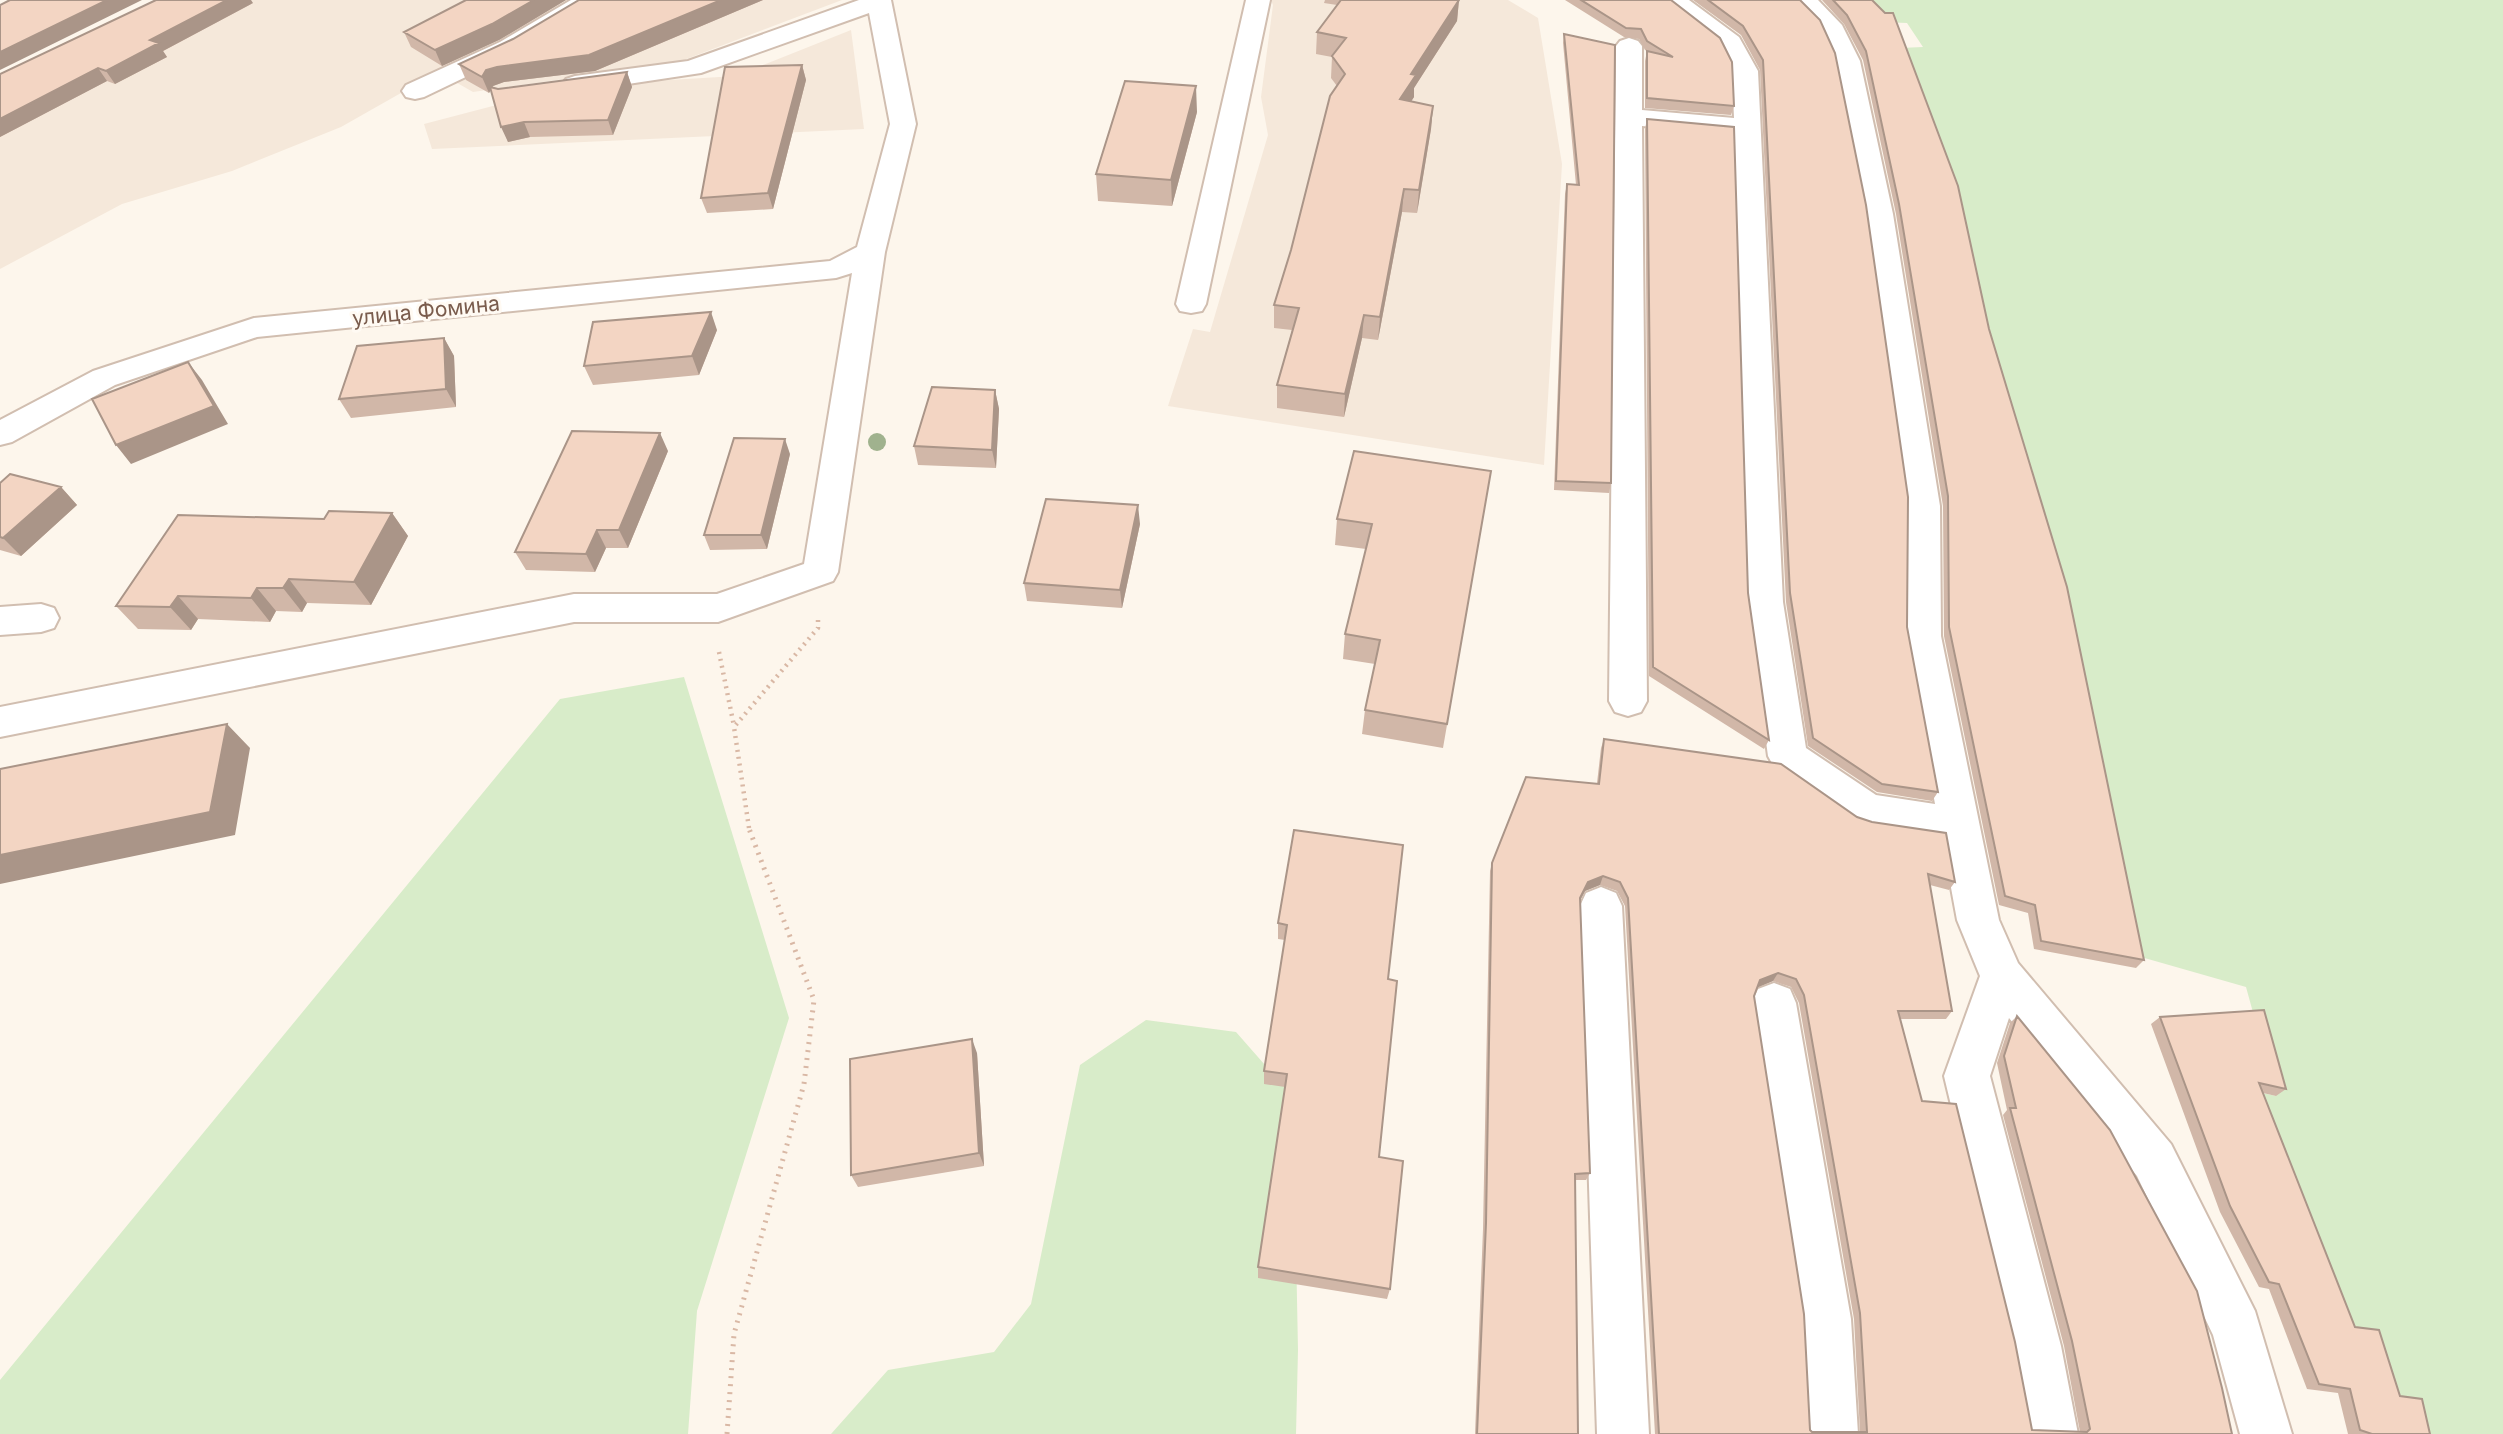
<svg xmlns="http://www.w3.org/2000/svg" width="2503" height="1434" viewBox="0 0 2503 1434" font-family="Inter,sans-serif">
  <style>
    .residential { fill: #f5e8da }
    .green { fill: #d8ecc9 }
    .lines { fill: none; stroke-linecap: round; stroke-linejoin: round }
    .minor-casing { stroke: #d1beb0; stroke-width: 4 }
    .path-far1 { stroke: #d9b8a5; stroke-width: 4.5; stroke-dasharray: 2 5; stroke-linecap: butt }
    .path { stroke: #d9b8a5; stroke-width: 5; stroke-dasharray: 2 6; stroke-linecap: butt }
    .minor { fill: #fff; fill-rule: evenodd }
    .tree { fill: #a0b28e }
    .wall { fill: #d1b7a8; fill-rule: evenodd }
    .shaded-wall { fill: #aa9588 }
    .building { fill: #f3d5c3; stroke: #aa9588; stroke-width: 2; fill-rule: evenodd }
    .labels { text-anchor: middle; stroke-width: 6; stroke-linejoin: round; paint-order: stroke }
    .far-street-label { font-size: 21px; fill: #7a5c4d; stroke: #fffaf3 }
  </style>
  <rect width="100%" height="100%" fill="#fdf6ec"/>
  <!-- residential -->
  <path class="residential" d="M198,0H842L676,63L473,92L438,72L341,127L232,171L122,204L0,269V101Z
    M1271,0H1508L1538,18L1562,164L1544,465L1168,406L1193,329L1210,332L1268,135L1261,97L1273,5Z
    M851,30L864,129L432,149L424,124L570,86L736,76Z"/>
  <!-- green -->
  <path class="green" d="M1860,0H2503V1434H2416L2387,1400L2344,1333L2249,1090L2276,1096L2246,987L2134,955L1900,48L1923,47L1907,23L1881,22Z
    M684,677L789,1018L697,1311L688,1434H0V1380L560,699Z
    M1146,1020L1236,1032L1293,1097L1298,1350L1296,1434H831L888,1370L994,1352L1031,1304L1080,1065Z"/>
  <g class="lines">
    <defs>
      <path id="minor" d="M571,0H600L597,5L518,52L424,97L415,99L406,97L402,91L406,85L500,42Z
        M859,0H891L916,124L885,252L838,572L833,581L718,622H574L0,737V707L574,594H717L804,564L852,273L836,278L257,337L115,385L12,442L0,445V420L93,371L254,318L830,261L857,247L890,124L869,13L701,73L575,92L566,89L562,84L566,79L575,76L688,61Z
        M1246,0H1270L1206,304L1202,311L1191,313L1180,311L1176,304Z
        M1662,0H1689L1739,37L1758,71L1783,602L1806,748L1876,795L1935,804L1905,636L1906,506L1865,214L1834,61L1819,28L1792,0H1818L1842,25L1860,61L1893,214L1940,506L1941,636L1999,920L2018,963L2171,1144L2255,1311L2292,1434H2240L2213,1335L2137,1176L2009,1018L1990,1076L2061,1346L2078,1434H2026L2009,1346L1944,1076L1980,976L1957,920L1942,839L1867,828L1853,823L1774,767L1768,756L1747,602L1734,134L1642,126L1647,701L1641,712L1628,716L1615,712L1609,701L1616,46L1620,41L1629,38L1638,41L1642,46V110L1734,118L1732,71L1720,46Z
        M41,604L54,608L59,618L54,628L41,632L0,635V607Z
        M1601,887L1616,893L1622,906L1649,1434H1597L1580,906L1586,893Z
        M1774,983L1790,989L1796,1003L1851,1319L1858,1434H1806L1801,1319L1752,1003L1758,989Z"/>
    </defs>
    <!-- minor casing -->
    <use href="#minor" class="minor-casing"/>
    <!-- path-far1 -->
    <path class="path-far1" d="M719,652L734,726
      M749,828L734,727L818,628V618"/>
    <!-- path -->
    <path class="path" d="M727,1434L734,1334L804,1084L814,1000L748,826"/>
    <!-- minor -->
    <use href="#minor" class="minor"/>
  </g>
  <!-- trees -->
  <circle class="tree" cx="877" cy="442" r="9"/>
  <!-- wall -->
  <path class="wall" d="M466,0H566L499,40L442,66L411,47L404,32Z
    M579,0H763L595,71L504,82L493,86L492,88L498,89L627,72L632,87L613,135L530,137L508,142L491,89L489,93L466,80L459,64L513,39Z
    M1325,0H1459L1457,21L1414,88V97L1411,101L1433,106L1431,129L1417,213L1402,212L1378,340L1362,338L1344,417L1277,408V385L1292,330L1274,328V305L1291,250L1337,86L1331,78L1332,57L1316,54L1317,32L1337,5L1324,3Z
    M1565,0H1671L1734,106L1731,115L1645,108V61L1647,51L1645,50L1639,39L1624,37Z
    M1693,0H1800L1907,627L1938,792L1932,801L1877,792L1808,746L1786,602L1760,70L1741,35Z
    M1822,0H1872L1989,329L2144,960L2136,968L2034,949L2028,913L1999,905L1944,636L1943,506L1896,214L1863,60L1844,24Z
    M253,3L163,51L167,57L115,84L107,81L0,137V74Z
    M1564,34L1611,483L1609,493L1554,490L1565,194L1567,184L1576,185L1563,43Z
    M802,65L806,80L773,209L707,213L701,198Z
    M1197,112L1172,206L1098,201L1096,174Z
    M1647,119L1748,593L1769,740L1764,749L1649,676L1645,129Z
    M717,330L699,375L593,385L584,366Z
    M444,338L454,356L456,407L351,418L339,399Z
    M995,390L999,409L996,468L918,465L914,446Z
    M668,451L628,548H606L595,572L526,570L515,552Z
    M790,454L767,549L710,550L704,535Z
    M1491,471L1443,748L1362,734L1365,710L1375,664L1343,659L1345,634L1366,549L1335,545L1337,519Z
    M0,483L61,487L77,505L21,556L0,550Z
    M392,513L408,536L371,605L307,603L302,612L276,611L270,622L198,619L191,630L138,629L116,606L324,519Z
    M1140,524L1122,608L1027,601L1024,583Z
    M1604,739L1857,817L1955,882L1949,890L1930,885L1952,1011L1946,1019H1900L1922,1101L2032,1430L2080,1432L2064,1346L2003,1115L2007,1110L1997,1063L2010,1023L2017,1016L2232,1434H1655L1625,906L1617,891L1600,885L1585,891L1580,900L1590,1173L1586,1180H1575L1578,1434H1475L1483,1229L1490,871L1492,863L1597,783L1601,748ZM1773,981L1791,987L1799,1003L1854,1319L1860,1432H1812L1810,1430L1754,996L1758,987Z
    M1294,830L1388,979L1379,1157L1390,1289L1387,1299L1258,1278V1267L1285,1087L1264,1084V1071L1285,940L1278,939V923Z
    M2160,1017L2286,1089L2276,1096L2263,1093L2355,1327L2400,1396L2430,1434H2348L2338,1393L2307,1389L2269,1289L2259,1287L2220,1212L2151,1024Z
    M977,1053L984,1166L858,1187L851,1175Z"/>
  <!-- shaded-wall -->
  <path class="shaded-wall" d="M107,0H142L0,70V52Z
    M227,0H251L253,3L163,51L167,57L115,84L106,71L150,40Z
    M534,0H566L499,40L442,66L435,50Z
    M721,0H763L595,71L504,82L493,86L489,93L482,77L486,70Z
    M1459,0L1457,21L1414,88V97L1398,122L1400,99L1411,74Z
    M802,65L806,80L773,209L768,193Z
    M98,68L107,81L0,137V119Z
    M627,72L632,87L613,135L608,120Z
    M1196,86L1197,112L1172,206L1171,180Z
    M1433,106L1431,129L1417,213L1419,190Z
    M524,122L530,137L508,142L501,127Z
    M1404,189L1402,212L1378,340L1380,317Z
    M711,312L717,330L699,375L692,356Z
    M1364,315L1362,338L1344,417L1345,394Z
    M444,338L454,356L456,407L446,389Z
    M188,362L202,380L228,424L131,464L116,445Z
    M995,390L999,409L996,468L992,450Z
    M660,433L668,451L628,548L619,530Z
    M785,439L790,454L767,549L761,535Z
    M61,487L77,505L21,556L3,538Z
    M1138,505L1140,524L1122,608L1120,590Z
    M392,513L408,536L371,605L354,582Z
    M597,530L606,548L595,572L586,554Z
    M289,579L307,603L302,612L283,588Z
    M257,588L276,611L270,622L251,598Z
    M178,596L198,619L191,630L170,607Z
    M227,724L250,748L235,835L0,884V855Z
    M1603,876L1600,885L1585,891L1577,906L1588,882Z
    M1778,973L1773,981L1756,988L1760,980Z
    M972,1039L977,1053L984,1166L979,1153Z"/>
  <!-- building -->
  <path class="building" d="M10,0H107L0,52V5Z
    M156,0H227L150,40L159,43L106,71L98,68L0,119V74Z
    M466,0H534L492,24L435,50L404,32Z
    M579,0H721L589,55L497,67L486,70L482,77L459,64L513,39Z
    M1341,0H1459L1411,74L1416,75L1400,99L1433,106L1419,190L1404,189L1380,317L1364,315L1345,394L1277,385L1299,308L1274,305L1291,250L1330,96L1345,74L1332,56L1346,38L1317,32Z
    M1581,0H1671L1720,38L1732,62L1734,106L1647,98V51L1673,57L1647,41L1641,29L1626,28Z
    M1708,0H1800L1820,20L1835,53L1866,205L1908,497L1907,627L1938,792L1882,784L1813,738L1790,593L1763,60L1743,26Z
    M1833,0H1872L1885,13H1893L1958,186L1989,329L2067,587L2144,960L2041,941L2035,905L2005,896L1949,627L1948,496L1899,204L1866,51L1847,15Z
    M1564,34L1615,45L1611,483L1556,481L1567,184L1579,185Z
    M802,65L768,193L701,198L725,67Z
    M627,72L608,120L524,122L501,127L490,87L498,89Z
    M1125,81L1196,86L1171,180L1096,174Z
    M1647,119L1734,127L1748,593L1769,740L1653,667Z
    M711,312L692,356L584,366L593,322Z
    M444,338L446,389L339,399L357,346Z
    M188,362L214,406L116,445L92,399Z
    M932,387L995,390L992,450L914,446Z
    M572,431L660,433L619,530H597L586,554L515,552Z
    M734,438L785,439L761,535H704Z
    M1354,451L1491,471L1447,724L1365,710L1380,640L1345,634L1372,524L1337,519Z
    M10,474L61,487L3,538L0,537V483Z
    M1046,499L1138,505L1120,590L1024,583Z
    M329,511L392,513L354,582L289,579L283,588H257L251,598L178,596L170,607L116,606L178,515L324,519Z
    M227,724L210,812L0,855V769Z
    M1604,739L1781,764L1857,817L1872,822L1946,833L1955,882L1928,874L1952,1011H1898L1922,1101L1956,1104L2015,1342L2032,1430L2087,1432L2090,1429L2072,1341L2010,1108H2016L2004,1056L2017,1016L2110,1130L2197,1291L2222,1388L2232,1434H1659L1628,898L1620,882L1603,876L1588,882L1580,898L1590,1173L1575,1174L1578,1434H1477L1486,1223L1492,863L1526,777L1599,784ZM1778,973L1796,979L1804,995L1860,1313L1867,1432H1812L1810,1430L1804,1314L1754,996L1760,980Z
    M1294,830L1403,845L1388,979L1397,981L1379,1157L1403,1161L1390,1289L1258,1267L1287,1074L1264,1071L1287,925L1278,923Z
    M2264,1010L2286,1089L2259,1083L2355,1327L2379,1330L2400,1396L2422,1399L2430,1434H2372L2360,1430L2350,1389L2319,1384L2279,1284L2269,1282L2230,1206L2160,1017Z
    M972,1039L979,1153L851,1175L850,1059Z"/>
  <g class="labels">
    <!-- far-street labels -->
    <g class="far-street-label">
      <text transform="translate(426 311) rotate(-6)" y="7">улица Фомина</text>
    </g>
  </g>
</svg>
